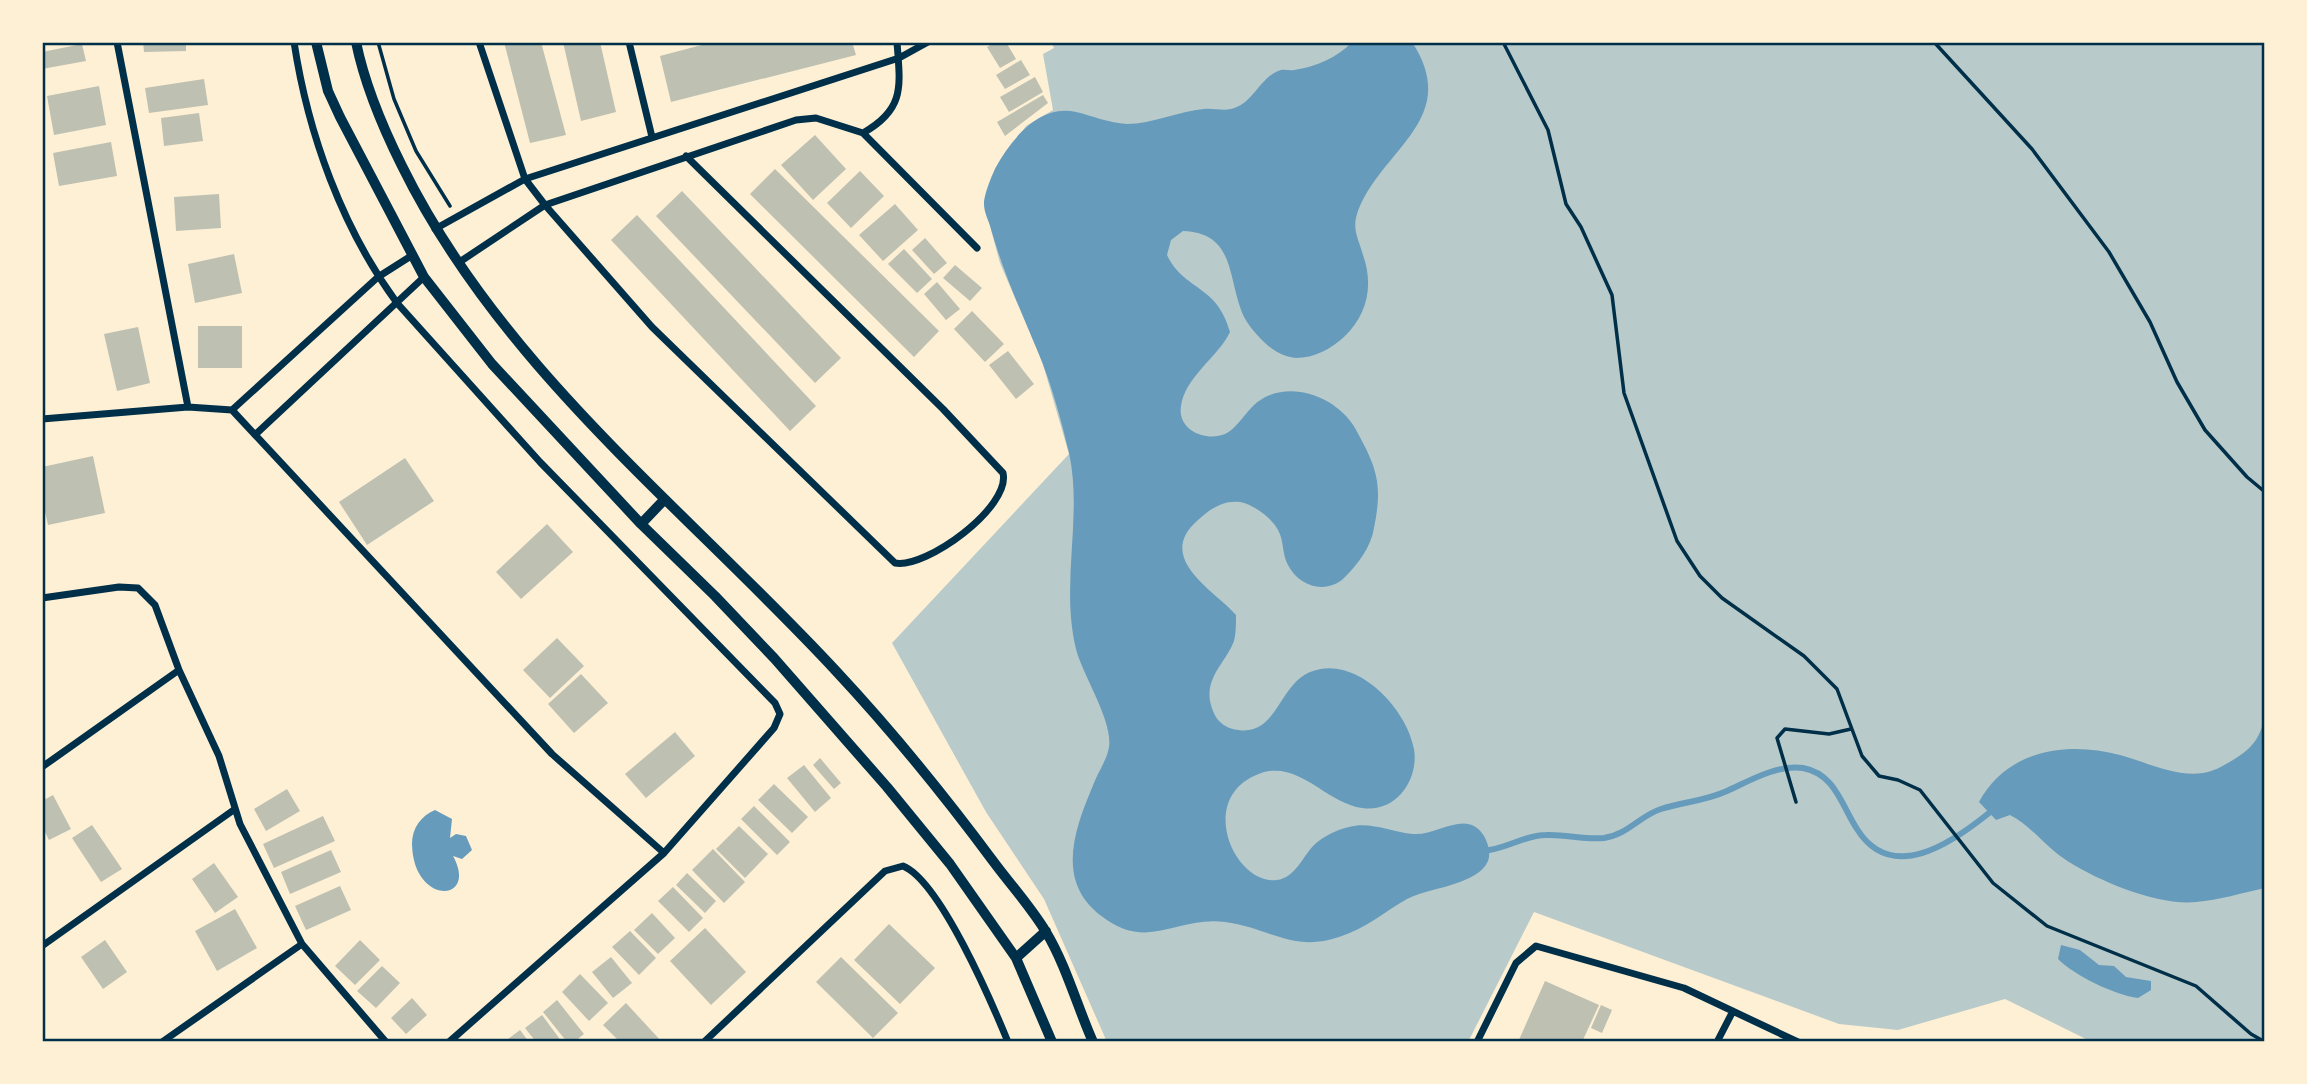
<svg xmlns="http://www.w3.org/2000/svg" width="2307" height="1084" viewBox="0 0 2307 1084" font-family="'PT Sans Narrow',sans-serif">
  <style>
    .green { fill: #b9caca }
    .water { fill: #669bbc }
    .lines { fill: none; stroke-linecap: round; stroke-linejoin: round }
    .stream { stroke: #669bbc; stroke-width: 6 }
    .building { fill: #bec0b2 }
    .path { stroke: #003049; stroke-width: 3.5 }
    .minor { stroke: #003049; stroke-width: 7 }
    .tertiary { stroke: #003049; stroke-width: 10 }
    .neatline { fill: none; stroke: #003049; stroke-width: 2.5 }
  </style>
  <rect width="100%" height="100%" fill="#fdf0d5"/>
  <!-- green -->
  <path class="green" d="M1051,42H2265V1042H2092L2005,999L1898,1030L1839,1024L1534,912L1468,1042H1107L1044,899L986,812L892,643L1069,454L1042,361L1000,263L984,204L995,169L1026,126L1053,110L1043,54L1054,48Z"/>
  <!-- water -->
  <path class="water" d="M1352,42H1412C1463,120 1379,150 1357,214C1352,230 1359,240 1363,255C1374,286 1367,315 1344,337C1331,349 1314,358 1296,358C1284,357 1272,350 1264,342C1254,332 1244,321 1240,307C1228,271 1232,233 1183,231L1171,240L1167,255C1184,291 1217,284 1230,332C1218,357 1185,377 1181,406C1177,430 1206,442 1225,434C1238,428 1247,409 1259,401C1290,379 1337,397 1355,428C1377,468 1383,483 1374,528C1371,547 1358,564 1345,577C1327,595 1299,587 1288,565C1282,555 1284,540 1278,530C1272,518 1253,504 1240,502C1223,500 1210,509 1198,520C1154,558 1214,590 1236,615C1236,623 1236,634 1234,641C1226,662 1206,676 1210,701C1213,714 1218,725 1233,729C1277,740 1277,686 1310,672C1355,653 1407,708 1414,749C1419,780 1396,813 1362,808C1323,802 1296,755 1254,776C1198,802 1235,885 1277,880C1295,878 1303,856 1314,845C1324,836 1336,830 1349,827C1370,821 1391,832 1413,834C1438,836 1467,808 1484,836C1488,843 1491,853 1488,861C1483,873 1468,879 1457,883C1441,889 1423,891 1407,899C1384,912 1365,929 1339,937C1293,953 1267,927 1225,922C1175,916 1148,953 1100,915C1055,880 1075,828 1094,783C1098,772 1107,760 1109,747C1113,721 1083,676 1076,649C1060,583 1083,517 1069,453C1061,419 1051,383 1038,352C1021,311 1003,272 991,229C989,221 984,213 984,204C984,194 992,175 996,167C1012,138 1040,104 1076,112C1093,116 1109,123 1127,124C1152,124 1179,111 1204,109C1213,108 1222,111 1231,109C1253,105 1260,76 1281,70C1285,69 1290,71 1294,70C1316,67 1338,57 1352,42Z
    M2265,714V888C2242,893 2219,900 2196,902C2159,906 2101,882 2069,862C2047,849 2033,827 2010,815L1996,820L1979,802C2007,750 2066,741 2120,755C2146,762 2175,777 2203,773C2215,771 2223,766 2233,760C2253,748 2261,737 2265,714Z
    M435,810L452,819L450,838L456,834L466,836L472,850L462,859L453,856C479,903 413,906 412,844C412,828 421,816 435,810Z
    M2061,945L2080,950L2099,965L2114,966L2126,977L2151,981V990L2138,998C2115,995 2075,976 2058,959Z"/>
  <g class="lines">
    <!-- stream -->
    <path class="stream" d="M1489,850C1509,847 1526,835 1546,835C1565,834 1585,840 1604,838C1627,835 1641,815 1661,809C1683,802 1705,801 1727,791C1749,781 1778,764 1803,768C1835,774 1841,804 1857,829C1892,885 1953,842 1989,813"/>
  </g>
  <!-- building -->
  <path class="building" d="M143,42H186V51L144,52Z
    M504,42H541L566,135L530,143Z
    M563,42H600L616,112L581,121Z
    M713,42H852L856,55L671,102L660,56Z
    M995,42H1006L1016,59L1000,68L987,47Z
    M82,44L86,61L42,69V52Z
    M1021,60L1030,75L1005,89L996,75Z
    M1035,77L1043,92L1009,112L1000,97Z
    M204,79L208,105L149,113L145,88Z
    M99,86L106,125L54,135L47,96Z
    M1043,95L1048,103L1005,136L997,122Z
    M199,113L203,141L164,146L161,118Z
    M815,135L846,169L813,200L781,165Z
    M111,142L117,176L59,186L53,153Z
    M775,169L939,331L914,357L750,194Z
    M860,171L884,196L851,228L827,203Z
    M682,191L841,358L815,383L656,216Z
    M219,194L221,228L176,231L174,197Z
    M895,204L918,230L883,261L859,235Z
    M637,215L816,406L790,431L611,240Z
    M925,238L947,263L934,274L912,250Z
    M904,249L932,279L917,293L888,264Z
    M234,254L242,293L195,303L188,264Z
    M955,265L982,288L970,301L943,278Z
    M937,282L960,309L946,320L924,294Z
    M972,311L1004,344L985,362L954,329Z
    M198,326H242V368H198Z
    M138,327L150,383L117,391L104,334Z
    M1008,351L1034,384L1016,399L989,365Z
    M93,456L105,513L48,525L42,498V467Z
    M405,458L434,501L367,545L339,502Z
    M547,524L573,552L521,599L496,572Z
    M557,638L584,666L550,698L523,670Z
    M581,674L608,703L574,733L548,704Z
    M675,732L695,756L646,798L625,774Z
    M820,758L841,783L834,789L813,765Z
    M804,765L831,798L815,812L787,778Z
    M774,784L808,817L792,833L758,800Z
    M287,789L300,811L266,831L254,809Z
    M53,795L71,829L49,840L42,826V801Z
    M754,806L790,842L777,855L741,819Z
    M323,816L335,841L274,868L263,844Z
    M92,825L122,869L101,882L72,838Z
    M739,826L768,854L745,878L716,849Z
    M713,849L745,882L724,903L692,870Z
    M331,850L341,872L290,894L281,872Z
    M214,863L238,897L215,913L192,879Z
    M687,873L716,901L705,913L676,885Z
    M340,886L351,910L306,930L295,906Z
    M673,887L703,918L689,932L658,901Z
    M235,909L257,948L217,971L195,931Z
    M652,913L675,938L658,954L634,930Z
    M889,924L935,968L900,1004L854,960Z
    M705,928L746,972L711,1005L670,961Z
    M630,931L656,958L639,975L612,947Z
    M105,940L127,972L103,989L81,957Z
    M360,940L380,960L355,985L335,966Z
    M611,957L632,983L613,998L592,972Z
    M841,957L898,1013L873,1038L816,982Z
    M382,966L400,983L376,1008L357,991Z
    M580,974L608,1003L589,1021L562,992Z
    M1545,981L1599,1005L1582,1042H1518Z
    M412,998L427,1015L406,1034L391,1018Z
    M557,1000L584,1034L574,1042H567L543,1012Z
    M626,1003L662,1042H620L603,1025Z
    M1601,1005L1612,1010L1602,1033L1591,1028Z
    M542,1015L562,1042H536L525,1028Z
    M520,1030L529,1042H504Z"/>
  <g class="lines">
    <!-- path -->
    <path class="path" d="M378,42L394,99L416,151L450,206
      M1503,42L1548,130L1566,204L1581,227L1612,295L1624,393L1677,541L1700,576L1722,598L1804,656L1837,689L1862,756L1879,776L1898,780L1920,790L1993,883L2047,926L2196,986L2251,1034L2265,1042
      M1934,42L2032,149L2109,252L2150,322L2177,382L2205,430L2247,477L2265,492
      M1796,802L1777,738L1785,729L1829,734L1851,729"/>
    <!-- minor -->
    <path class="minor" d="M117,42L188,407
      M294,42C308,134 342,228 397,303L540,462L775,703L780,714L774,728L664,853L449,1042
      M479,42L525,179L545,205L652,327L895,563C926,569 1011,507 1003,473L943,409L686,156
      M629,42L652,137
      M863,133L977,248
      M435,229L525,179L899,58L928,42
      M458,263L545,205L796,120L816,118L863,133C906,109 900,85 897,42
      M232,410L378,277L411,256
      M42,419L188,407L232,410L552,754L664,853
      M256,434L424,277
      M42,598L119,587L138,588L155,605L179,670L219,756L240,824L302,944L386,1042
      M42,767L179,670
      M42,946L235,809
      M162,1042L302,944
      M704,1042L885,871L903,866C940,881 992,1003 1008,1042
      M1477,1042L1516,963L1536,946L1684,988L1798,1042
      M1717,1042L1733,1011"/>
    <!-- tertiary -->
    <path class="tertiary" d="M316,42L328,91L340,117L424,277L492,364L641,524L715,596L774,658L887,787L950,864L1016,958L1052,1042
      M356,42C365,86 382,126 402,166C502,369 685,508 836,671C892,731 944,795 993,861C1010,884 1031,907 1046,932C1066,965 1077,1006 1093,1042
      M641,524L663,501
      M1016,958L1046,931"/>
  </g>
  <!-- border -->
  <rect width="2307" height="1084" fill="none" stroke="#fdf0d5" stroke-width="88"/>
  <rect x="44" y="44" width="2219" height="996" class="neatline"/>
</svg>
